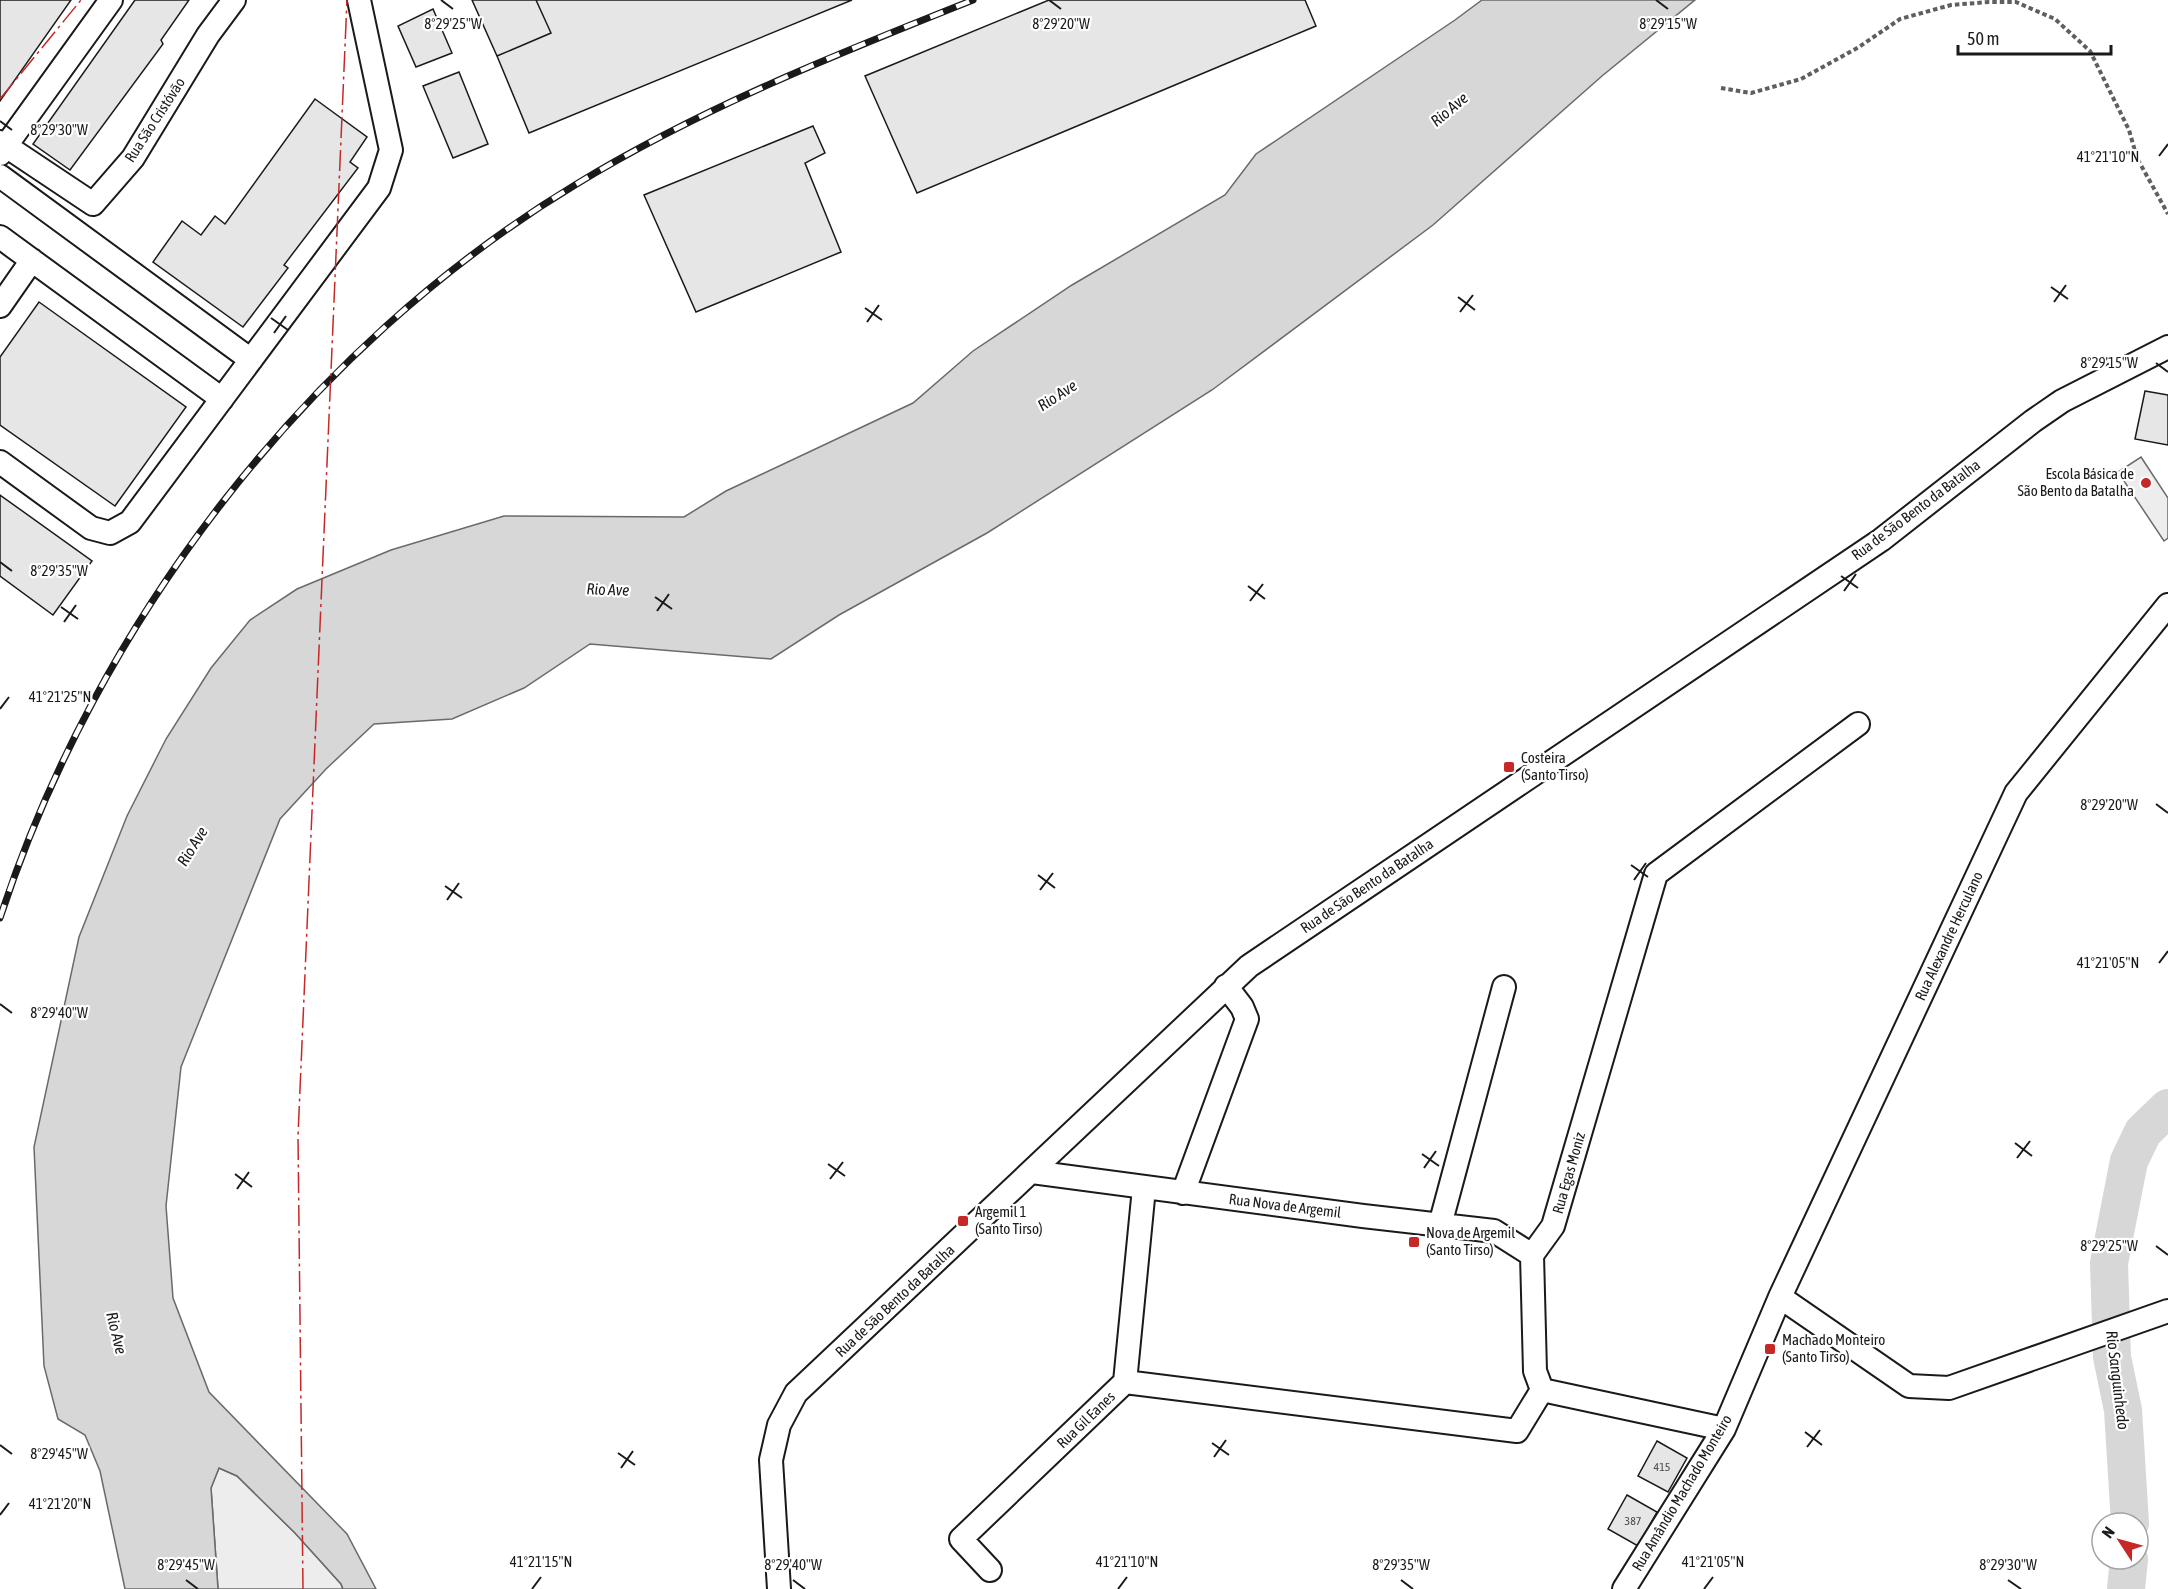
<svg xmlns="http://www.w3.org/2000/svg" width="2168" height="1589" viewBox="0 0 2168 1589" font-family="'Asap Condensed',sans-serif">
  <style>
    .built { fill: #ededed; stroke: #6a6a6a; stroke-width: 1.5 }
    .water { fill: #d7d7d7; stroke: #6a6a6a; stroke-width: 1.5 }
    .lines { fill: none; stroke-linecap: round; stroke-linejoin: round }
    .river { stroke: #d7d7d7; stroke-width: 38 }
    .building { fill: #e6e6e6; stroke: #1a1a1a; stroke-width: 1.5 }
    .minor-casing { stroke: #1a1a1a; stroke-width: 26 }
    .path { stroke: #5f5f5f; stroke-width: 4; stroke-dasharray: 4.5 3; stroke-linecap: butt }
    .minor { stroke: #fff; stroke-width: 22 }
    .rail-casing { stroke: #1a1a1a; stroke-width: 7 }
    .rail { stroke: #fff; stroke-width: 4.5; stroke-dasharray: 14; stroke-linecap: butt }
    .power { stroke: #c62828; stroke-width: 1.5; stroke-dasharray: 21 4.5 3 4.5; stroke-linecap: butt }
    .ticks { fill: none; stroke: #1a1a1a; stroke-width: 2 }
    .poi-dot { fill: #c62828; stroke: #fff; stroke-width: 2 }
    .labels { text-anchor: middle; stroke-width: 4.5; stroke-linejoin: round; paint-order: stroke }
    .number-label { font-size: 12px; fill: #4d4d4d }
    .street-label { font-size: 15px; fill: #1a1a1a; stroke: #fff }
    .poi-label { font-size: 15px; fill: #1a1a1a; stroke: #fff; text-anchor: start }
    .water-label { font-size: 16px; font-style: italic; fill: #1a1a1a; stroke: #fff }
    .ticks-label { font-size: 15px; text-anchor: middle; fill: #1a1a1a; stroke: #fff; stroke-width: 4.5; stroke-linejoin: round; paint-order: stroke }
  </style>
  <rect width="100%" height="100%" fill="#fff"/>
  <!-- built -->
  <path class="built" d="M2141,457L2168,498V538L2164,541L2118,472Z
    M219,1468L237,1476L295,1533L341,1584L343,1589H218L211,1488Z"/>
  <!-- water -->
  <path class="water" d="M1482,0H1695L1602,76L1433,225L1212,390L987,533L839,615L771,659L590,644L524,688L452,719L374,724L326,769L280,819L181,1067L166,1206L173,1298L209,1392L347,1534L376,1589H343L341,1584L295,1533L237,1476L219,1468L211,1488L218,1589H125L100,1471L85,1435L58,1419L44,1366L34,1147L79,937L127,816L166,739L211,668L250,620L297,589L391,550L504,516L684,517L726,491L913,403L973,351L1072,285L1225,195L1256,154L1455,20Z"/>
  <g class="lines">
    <!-- river -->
    <path class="river" d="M2130,1523L2123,1410L2112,1357L2109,1263L2129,1161L2143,1132L2168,1108
      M2126,1589L2129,1559"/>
  </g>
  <!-- building -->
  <path class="building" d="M0,0H71L0,101Z
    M135,0H189L161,40L163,44L70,170L33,144Z
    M472,0H536L551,33L497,56Z
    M536,0H852L529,133L497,56L551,33Z
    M1049,0H1305L1316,26L917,193L865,76Z
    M433,9L452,53L416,67L398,26Z
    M459,72L488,144L453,158L423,86Z
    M315,99L367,137L350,162L358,168L284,265L288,268L243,327L153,262L182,221L201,235L215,216L225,224Z
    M813,126L825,153L805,163L841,252L696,312L644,195Z
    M39,302L186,407L115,506L0,425V357Z
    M2145,391L2168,395V445L2135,439Z
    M0,495L92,561L53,615L0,576Z
    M1657,1441L1687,1458L1668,1492L1638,1476Z
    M1627,1495L1657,1512L1638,1546L1608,1529Z"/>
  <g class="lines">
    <defs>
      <path id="minor" d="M0,142L93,204L133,158L208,35L234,0
        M0,154L111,0
        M0,176L251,360
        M0,237L222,399
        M0,306L32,260
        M0,462L91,528L110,533L130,522L379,188L391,150L359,0
        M1032,1172L1363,1216L1494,1231L1532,1255
        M1183,1193L1247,1019L1242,1007L1226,986
        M1440,1225L1504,987
        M1780,1297L1909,1386L1949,1388L2168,1311
        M1125,1382L1517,1431L1542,1390
        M1542,1390L1535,1371L1532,1255L1553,1226L1656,874L1858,724
        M1542,1390L1724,1429
        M990,1570L961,1539L1125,1382L1144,1188
        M779,1589L771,1460L779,1425L796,1393L1249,966L1881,540L2033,421L2062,401L2168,347
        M1624,1589L1724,1429L1780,1297L2016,793L2168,605"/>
    </defs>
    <!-- minor casing -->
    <use href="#minor" class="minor-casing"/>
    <!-- path -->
    <path class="path" d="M1721,88L1751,93L1801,79L1859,47L1900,19L1951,5L1989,2H2016L2055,19L2090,51L2129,130L2137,158L2168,214"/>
    <!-- minor -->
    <use href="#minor" class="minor"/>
    <defs>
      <path id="rail" d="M0,918C97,622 307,347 575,185C701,108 837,54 973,0"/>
    </defs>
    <!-- rail casing -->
    <use href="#rail" class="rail-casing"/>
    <!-- rail -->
    <use href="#rail" class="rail"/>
    <!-- power -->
    <path class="power" d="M0,99L81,0
      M303,1589L298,1136L347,0"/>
  </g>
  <!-- ticks -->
  <path class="ticks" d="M441,0L453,9M1049,0L1061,9M1656,0L1668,9M0,121L12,130M2159,156L2168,144M2051,287L2068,299M1458,297L1475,310M2054,302L2066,285M865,308L882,320M1460,312L1473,295M271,318L288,330M867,322L879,305M274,333L286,316M2156,363L2168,372M0,562L12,571M1841,576L1858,588M1248,586L1265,599M1844,591L1856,574M655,597L672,609M1250,601L1263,584M61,607L78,619M657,611L669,594M64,622L76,605M0,709L9,697M2156,804L2168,813M1631,865L1648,877M1038,875L1055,888M1634,880L1646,863M445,886L462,898M1040,890L1053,873M447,900L459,883M2159,963L2168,951M0,1004L12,1013M2015,1143L2032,1156M1422,1154L1439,1166M2017,1158L2030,1141M828,1164L845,1176M1424,1168L1436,1151M235,1174L252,1187M830,1179L843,1162M237,1189L249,1172M2156,1246L2168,1255M1805,1432L1822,1445M1212,1443L1229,1455M0,1445L12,1454M1807,1447L1820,1430M618,1453L635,1465M1214,1457L1226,1440M621,1468L633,1451M0,1515L9,1503M186,1580L198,1589M793,1580L805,1589M1401,1580L1413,1589M2008,1580L2021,1589M532,1589L541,1577M1118,1589L1127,1577M1704,1589L1713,1577"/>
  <!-- markers -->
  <g class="poi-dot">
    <circle cx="2146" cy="483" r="6"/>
    <rect x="1503" y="761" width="12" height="12" rx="3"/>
    <rect x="957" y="1215" width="12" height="12" rx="3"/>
    <rect x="1408" y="1236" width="12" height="12" rx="3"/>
    <rect x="1764" y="1343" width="12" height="12" rx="3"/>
  </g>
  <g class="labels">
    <!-- number labels -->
    <g class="number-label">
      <text x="1662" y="1471">415</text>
      <text x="1633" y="1525">387</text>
    </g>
    <!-- street labels -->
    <g class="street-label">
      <text transform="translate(155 120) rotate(-57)" y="5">Rua São Cristóvão</text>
      <text transform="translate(1916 510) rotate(-37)" y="5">Rua de São Bento da Batalha</text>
      <text transform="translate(1367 886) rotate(-34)" y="5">Rua de São Bento da Batalha</text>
      <text transform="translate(1949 936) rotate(-65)" y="5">Rua Alexandre Herculano</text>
      <text transform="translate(1569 1173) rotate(-74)" y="5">Rua Egas Moniz</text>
      <text transform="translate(1285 1206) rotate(7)" y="5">Rua Nova de Argemil</text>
      <text transform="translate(895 1301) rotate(-43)" y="5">Rua de São Bento da Batalha</text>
      <text transform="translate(1086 1420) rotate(-44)" y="5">Rua Gil Eanes</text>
      <text transform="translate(1682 1493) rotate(-59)" y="5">Rua Amândio Machado Monteiro</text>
    </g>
    <!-- poi labels -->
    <g class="poi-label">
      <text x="2134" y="479" text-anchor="end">Escola Básica de<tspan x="2134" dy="17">São Bento da Batalha</tspan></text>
      <text x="1521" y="763">Costeira<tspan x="1521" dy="17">(Santo Tirso)</tspan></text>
      <text x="975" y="1217">Argemil 1<tspan x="975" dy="17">(Santo Tirso)</tspan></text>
      <text x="1426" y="1238">Nova de Argemil<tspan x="1426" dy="17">(Santo Tirso)</tspan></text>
      <text x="1782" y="1345">Machado Monteiro<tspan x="1782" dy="17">(Santo Tirso)</tspan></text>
    </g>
    <!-- water labels -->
    <g class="water-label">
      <text transform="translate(1449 109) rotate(-40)" y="6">Rio Ave</text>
      <text transform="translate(1057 395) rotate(-33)" y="6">Rio Ave</text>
      <text transform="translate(608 589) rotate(2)" y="6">Rio Ave</text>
      <text transform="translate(192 846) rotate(-58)" y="6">Rio Ave</text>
      <text transform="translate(117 1333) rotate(76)" y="6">Rio Ave</text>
      <text transform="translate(2118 1380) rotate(83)" y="6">Rio Sanguinhedo</text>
    </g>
  </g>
  <g class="ticks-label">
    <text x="453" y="29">8°29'25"W</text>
    <text x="1061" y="29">8°29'20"W</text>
    <text x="1668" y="29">8°29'15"W</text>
    <text x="59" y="135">8°29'30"W</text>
    <text x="2108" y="162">41°21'10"N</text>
    <text x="2109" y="368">8°29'15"W</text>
    <text x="59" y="576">8°29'35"W</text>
    <text x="60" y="702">41°21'25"N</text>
    <text x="2109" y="810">8°29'20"W</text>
    <text x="2108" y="968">41°21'05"N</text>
    <text x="59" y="1018">8°29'40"W</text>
    <text x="2109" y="1251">8°29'25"W</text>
    <text x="59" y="1459">8°29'45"W</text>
    <text x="60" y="1509">41°21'20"N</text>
    <text x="541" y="1567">41°21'15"N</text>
    <text x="1127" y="1567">41°21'10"N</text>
    <text x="1713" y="1567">41°21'05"N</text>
    <text x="186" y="1570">8°29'45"W</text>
    <text x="793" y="1570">8°29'40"W</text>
    <text x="1401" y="1570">8°29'35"W</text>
    <text x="2008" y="1570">8°29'30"W</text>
  </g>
  <!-- north arrow -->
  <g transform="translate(2120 1541) rotate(306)"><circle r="28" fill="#ffffff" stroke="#a3a3a3" stroke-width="1.5"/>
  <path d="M0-4.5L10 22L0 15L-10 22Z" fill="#c62828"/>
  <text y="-9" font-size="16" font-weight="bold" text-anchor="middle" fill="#1a1a1a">N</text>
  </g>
  <!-- scale -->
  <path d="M1958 45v9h153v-9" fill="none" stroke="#1a1a1a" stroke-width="3"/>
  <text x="1967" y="45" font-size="18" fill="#1a1a1a" stroke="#ffffff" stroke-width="4.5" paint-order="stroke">50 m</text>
</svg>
